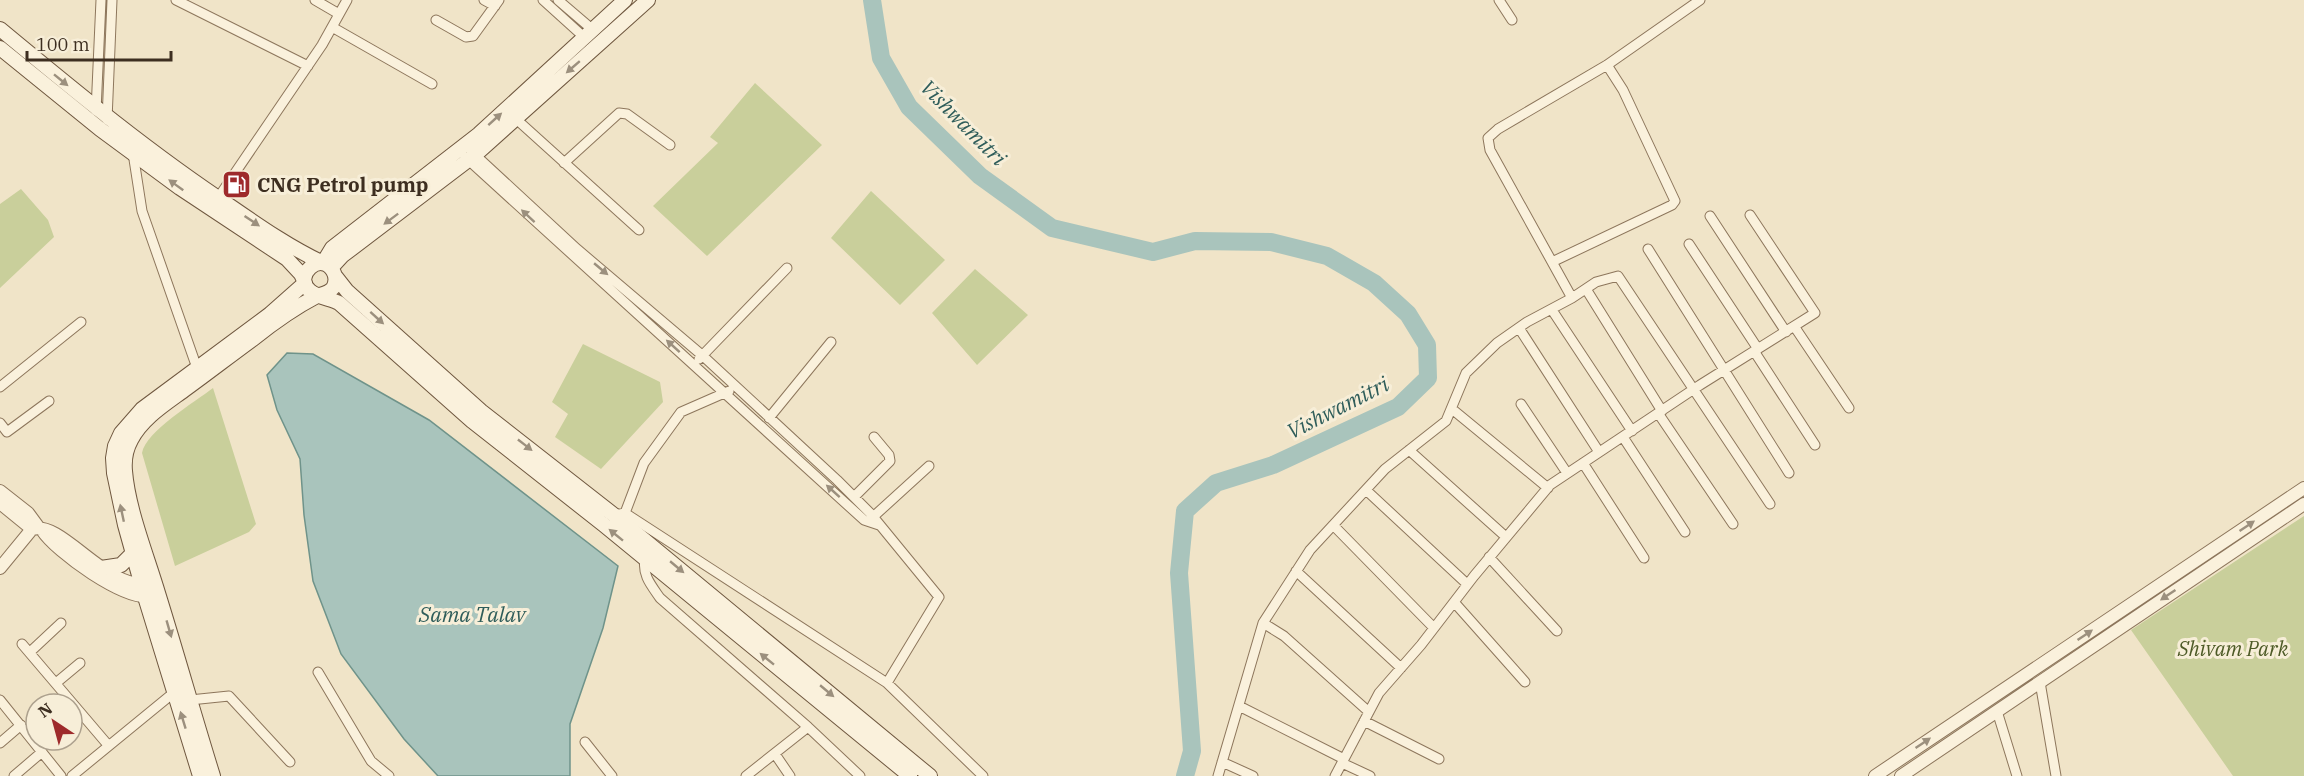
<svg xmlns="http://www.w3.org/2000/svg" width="2304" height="776" viewBox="0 0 2304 776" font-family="'IBM Plex Serif',serif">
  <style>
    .green { fill: #c9cf9b }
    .water { fill: #a9c4bc; stroke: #6f938a; stroke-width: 1.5 }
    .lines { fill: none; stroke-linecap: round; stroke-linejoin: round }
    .river { stroke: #a9c4bc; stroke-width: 18 }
    .minor-casing { stroke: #8d765c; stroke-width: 11 }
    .tertiary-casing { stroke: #8d765c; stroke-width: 14 }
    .secondary-casing { stroke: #6f573f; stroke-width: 16 }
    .minor { stroke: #faf1dc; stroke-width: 9 }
    .tertiary { stroke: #faf1dc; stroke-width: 12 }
    .secondary { stroke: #faf1dc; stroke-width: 14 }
    .oneway { fill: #9c907e }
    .labels { text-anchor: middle; stroke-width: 6; stroke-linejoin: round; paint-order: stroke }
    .poi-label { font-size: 20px; font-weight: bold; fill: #3d2e20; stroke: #f7eed8; text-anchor: start }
    .park-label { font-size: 20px; font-style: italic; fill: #4d5a26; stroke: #f7eed8 }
    .water-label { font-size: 21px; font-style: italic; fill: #2f5d5a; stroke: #f7eed8 }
  </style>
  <rect width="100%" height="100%" fill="#f0e4c8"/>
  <!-- green -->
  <path class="green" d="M755,83L822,145L707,256L653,206L718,143L710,137Z
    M21,189L48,220L54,237L0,288V204Z
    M871,191L945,260L900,305L831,238Z
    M975,269L1028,315L977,365L932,313Z
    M583,344L660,382L663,402L601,469L555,437L568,414L552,402Z
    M213,388L256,524L249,532L175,566L142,453C146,431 195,402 213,388Z
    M2304,516V776H2233L2131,630Z"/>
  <!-- water -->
  <path class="water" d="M287,353L313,354L429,420L618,566L603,628L570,724V776H438L404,739L341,654L313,581L304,515L300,459L277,410L267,375Z"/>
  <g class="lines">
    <!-- river -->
    <path class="river" d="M872,0L881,58L909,107L980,176L1052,228L1153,252L1195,241L1271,242L1327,256L1374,283L1408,314L1427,345L1428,378L1398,407L1273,465L1216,483L1185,511L1179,573L1192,751L1185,776"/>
    <defs>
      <path id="minor" d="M176,0L308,66
        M315,0L339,14
        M484,0L495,6
        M543,0L585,38
        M558,0L593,30
        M1499,0L1512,20
        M436,20L466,37L473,36L499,0
        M332,27L432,84
        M96,111L101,0
        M515,118L639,230
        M107,120L112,0
        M471,151L577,249L703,356L837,480L871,514L939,597L887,683
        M133,153L142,211L197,368
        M465,157L864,520L879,525
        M564,163L619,113L627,114L670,145
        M218,198L322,45L347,0
        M1710,216L1786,332
        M1689,244L1758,349
        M1648,249L1789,473
        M1552,262L1672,205L1675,201L1623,90L1607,65
        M1586,289L1662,411
        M1572,298L1490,150L1488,138L1498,129L1607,65L1700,0
        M1552,310L1632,431
        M1794,326L1849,408
        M1519,328L1599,452
        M1754,351L1815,445
        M699,359L787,268
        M0,387L81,322
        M1521,404L1567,473
        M1452,409L1548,488
        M1658,413L1733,524
        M769,418L831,342
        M0,423L7,432L49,401
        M1623,437L1685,532
        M1409,450L1506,537
        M1583,463L1644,558
        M1366,490L1467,584
        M854,497L890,461L889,455L874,437
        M625,513L644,463L681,412L729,391
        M614,515L625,513L887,683L983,776
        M873,517L929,466
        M1333,525L1434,628
        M1489,557L1557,631
        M645,559C642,575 651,585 660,598L808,727L860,776
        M1296,571L1401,668
        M1454,602L1525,682
        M1263,623L1284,636L1369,712
        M22,644L108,745
        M30,652L61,623
        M318,672L371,761L389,776
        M2040,682L2056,776
        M56,683L80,663
        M0,700L61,776
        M190,700L229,696L290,762
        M1239,706L1344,759
        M1997,711L2017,776
        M1364,721L1439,759
        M585,742L612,776
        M0,743L21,725
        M775,754L790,776
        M1222,762L1253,776
        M1342,763L1370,776
        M14,776L42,752
        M72,776L177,690
        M746,776L808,727
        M1218,776L1263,623L1310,550L1385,469L1446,421L1466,373L1497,343L1527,322L1572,298L1596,282L1618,276L1770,504
        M1335,776L1379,693L1421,645L1474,576L1550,485L1700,385L1815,313L1750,215"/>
      <path id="tertiary" d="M0,491L28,513L39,528
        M0,503L32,529
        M42,530C56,552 125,601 151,596
        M0,568L32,529C62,520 106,591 149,584
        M1875,776L2304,488
        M1901,776L2304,504"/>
      <path id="secondary" d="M0,29C76,92 151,154 233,208C262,228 291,248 323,263L332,248L479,134L625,0
        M0,48L100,129L180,188L287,259L301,274L305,283L270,314L142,409L121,433L115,446L113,458L114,473L125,525L145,597L200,776
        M331,268L342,256L475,155L648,0
        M336,277L347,291L481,411L614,515L930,776
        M101,568L121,565L133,553
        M213,776C194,715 177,654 158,593C147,556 128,509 125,471C124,460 126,449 131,440C143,417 167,403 187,388C209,372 231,355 253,339C273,323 294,308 317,296C322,294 329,293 333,288C336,283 336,276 333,271C321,250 292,276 310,291C317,297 331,299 339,303L472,421L604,525L910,776"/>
    </defs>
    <!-- minor casing -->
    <use href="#minor" class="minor-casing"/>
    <!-- tertiary casing -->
    <use href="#tertiary" class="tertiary-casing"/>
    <!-- secondary casing -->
    <use href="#secondary" class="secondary-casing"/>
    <!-- minor -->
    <use href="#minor" class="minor"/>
    <!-- tertiary -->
    <use href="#tertiary" class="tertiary"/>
    <!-- secondary -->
    <use href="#secondary" class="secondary"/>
  </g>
  <!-- one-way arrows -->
  <defs><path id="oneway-solid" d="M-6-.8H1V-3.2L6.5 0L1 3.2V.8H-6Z" transform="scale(1.5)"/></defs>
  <g class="oneway">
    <use href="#oneway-solid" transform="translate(573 67) rotate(139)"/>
    <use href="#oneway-solid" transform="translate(61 80) rotate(39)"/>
    <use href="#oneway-solid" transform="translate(495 119) rotate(-42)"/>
    <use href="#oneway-solid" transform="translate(176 185) rotate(-144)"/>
    <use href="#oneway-solid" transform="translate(528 216) rotate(-137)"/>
    <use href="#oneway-solid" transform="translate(391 219) rotate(143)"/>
    <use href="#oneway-solid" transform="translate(252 221) rotate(34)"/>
    <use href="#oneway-solid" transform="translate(601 269) rotate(40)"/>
    <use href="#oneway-solid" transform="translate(377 318) rotate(42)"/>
    <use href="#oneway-solid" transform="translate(673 346) rotate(-138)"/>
    <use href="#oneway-solid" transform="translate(525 445) rotate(38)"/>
    <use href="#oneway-solid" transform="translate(833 491) rotate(-138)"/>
    <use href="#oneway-solid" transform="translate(122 513) rotate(-102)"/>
    <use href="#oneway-solid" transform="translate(2247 526) rotate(-34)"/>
    <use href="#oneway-solid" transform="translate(616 535) rotate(-141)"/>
    <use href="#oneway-solid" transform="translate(677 567) rotate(40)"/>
    <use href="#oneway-solid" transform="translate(2168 595) rotate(146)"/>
    <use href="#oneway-solid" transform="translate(169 629) rotate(74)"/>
    <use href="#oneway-solid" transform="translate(2085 635) rotate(-34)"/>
    <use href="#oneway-solid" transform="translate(767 659) rotate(-141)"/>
    <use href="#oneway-solid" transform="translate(827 691) rotate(40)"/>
    <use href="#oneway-solid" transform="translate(183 720) rotate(-107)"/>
    <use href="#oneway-solid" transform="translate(1923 743) rotate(-34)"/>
  </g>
  <!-- icons -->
  <defs>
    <symbol id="fuel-square" viewBox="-11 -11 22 22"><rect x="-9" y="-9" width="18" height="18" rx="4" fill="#9e2a2b" stroke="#f7eed8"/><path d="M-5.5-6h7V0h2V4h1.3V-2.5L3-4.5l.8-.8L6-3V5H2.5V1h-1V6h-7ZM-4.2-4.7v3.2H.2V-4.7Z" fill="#fff"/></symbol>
  </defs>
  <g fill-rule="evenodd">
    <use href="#fuel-square" x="220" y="168" width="33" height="33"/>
  </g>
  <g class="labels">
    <!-- poi labels -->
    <g class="poi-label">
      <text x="257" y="192">CNG Petrol pump</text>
    </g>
    <!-- park labels -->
    <g class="park-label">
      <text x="2233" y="656">Shivam Park</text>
    </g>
    <!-- water labels -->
    <g class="water-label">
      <text transform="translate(963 123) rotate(45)" y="7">Vishwamitri</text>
      <text transform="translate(1338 408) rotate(-27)" y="7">Vishwamitri</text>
      <text x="472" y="622">Sama Talav</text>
    </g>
  </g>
  <!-- north arrow -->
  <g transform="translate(54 722) rotate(324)"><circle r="28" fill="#f7eed8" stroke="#ada18e" stroke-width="1.5"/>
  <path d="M0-4.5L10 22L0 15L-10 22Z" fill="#9e2a2b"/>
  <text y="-9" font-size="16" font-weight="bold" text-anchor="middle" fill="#3d2e20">N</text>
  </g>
  <!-- scale -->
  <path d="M27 51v9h144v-9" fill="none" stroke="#3d2e20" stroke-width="3"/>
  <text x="36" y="51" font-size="18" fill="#3d2e20" stroke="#f7eed8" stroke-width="4.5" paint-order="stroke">100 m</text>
</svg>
